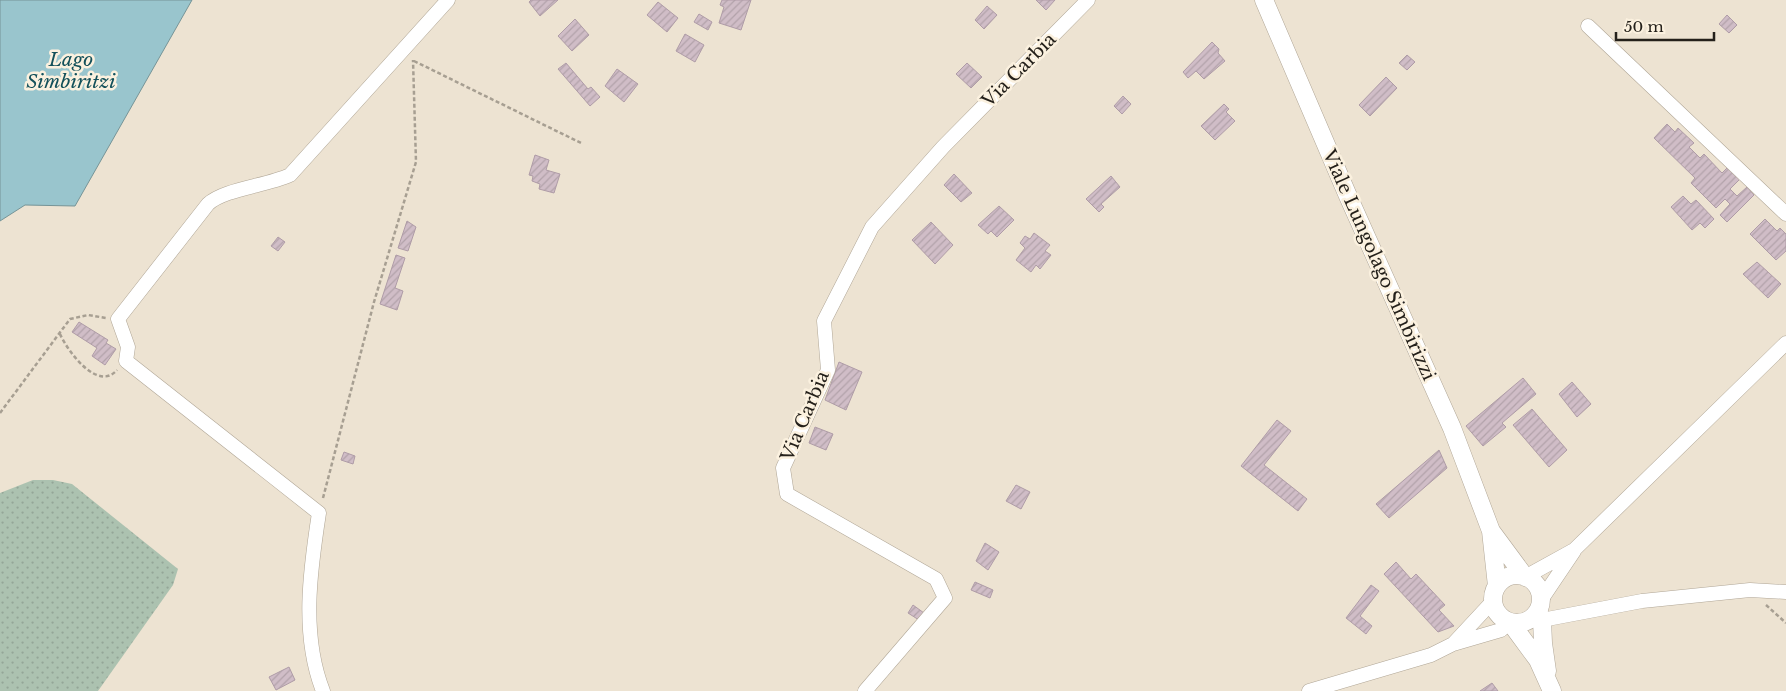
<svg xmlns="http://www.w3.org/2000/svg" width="1786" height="691" viewBox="0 0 1786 691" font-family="'Libre Baskerville',serif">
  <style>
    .grass { fill: url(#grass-dots) }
    .water { fill: #99c5cd; stroke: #769497 }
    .building { fill: url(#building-hatch); stroke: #af9ca7 }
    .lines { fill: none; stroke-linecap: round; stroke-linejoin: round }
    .minor-casing { stroke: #b0a696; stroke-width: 15 }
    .major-casing { stroke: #b0a696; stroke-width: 19 }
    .path { stroke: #a79f92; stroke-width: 2.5; stroke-dasharray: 4 2.5; stroke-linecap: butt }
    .minor { stroke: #fff; stroke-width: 14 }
    .major { stroke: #fff; stroke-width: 18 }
    .labels { text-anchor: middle; stroke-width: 5; stroke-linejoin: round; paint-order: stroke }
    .street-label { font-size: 18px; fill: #24201a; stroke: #fbf1df }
    .water-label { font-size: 19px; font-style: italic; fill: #13505a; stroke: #fbf1df }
  </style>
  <defs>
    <pattern id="grass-dots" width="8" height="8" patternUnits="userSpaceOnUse" patternTransform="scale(1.25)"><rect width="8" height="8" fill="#acc2b0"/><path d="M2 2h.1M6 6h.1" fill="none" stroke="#94a697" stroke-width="1.8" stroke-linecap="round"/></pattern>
    <pattern id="building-hatch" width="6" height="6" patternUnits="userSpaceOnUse" patternTransform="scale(1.25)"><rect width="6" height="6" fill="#d0bdc7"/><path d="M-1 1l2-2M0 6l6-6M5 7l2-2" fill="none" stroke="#b2a2aa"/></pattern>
  </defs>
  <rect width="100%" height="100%" fill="#ede3d2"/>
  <!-- grass -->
  <path class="grass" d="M33,480H53L72,484L178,569L173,585L98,691H0V493Z"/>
  <!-- water -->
  <path class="water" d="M0,0H192L75,206L25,205L0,221Z"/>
  <!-- building -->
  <path class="building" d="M531,0H558L540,16L529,2Z
    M722,0H751L741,30L719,23L724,7L720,5Z
    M1036,0H1055L1046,10Z
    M658,2L678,18L667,32L647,15Z
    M987,6L997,15L984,29L975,20Z
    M699,14L712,22L708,30L694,22Z
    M1727,15L1737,25L1729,33L1719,24Z
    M575,19L589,35L572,51L558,36Z
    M685,34L704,45L695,62L676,51Z
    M1212,42L1219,49L1218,53L1225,61L1204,79L1196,71L1188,78L1183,72Z
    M1407,55L1415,62L1407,70L1399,63Z
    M566,63L588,89L591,87L600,97L590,106L558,69Z
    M967,63L982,77L971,88L956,74Z
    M617,69L638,84L624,102L605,86Z
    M1386,77L1397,88L1370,116L1359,105Z
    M1123,96L1131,104L1122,114L1114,106Z
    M1224,104L1229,109L1226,112L1235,121L1215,140L1201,126Z
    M1667,124L1675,132L1678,128L1694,143L1689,147L1700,158L1704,154L1722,173L1728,167L1740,179L1730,189L1737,196L1747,187L1754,195L1727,222L1720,215L1730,204L1725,199L1716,208L1691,183L1695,178L1654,138Z
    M535,155L549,160L546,170L560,174L554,193L539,189L540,184L532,181L533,176L529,175Z
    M954,174L972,193L961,202L944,185Z
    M1111,176L1120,187L1101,204L1104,207L1099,212L1086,199Z
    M1683,196L1691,204L1696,200L1714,219L1705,228L1700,223L1692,230L1671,207Z
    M999,206L1014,220L997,237L991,231L988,234L978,225Z
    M1765,219L1777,231L1780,228L1786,234V251L1776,260L1750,234Z
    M407,221L416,227L408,251L398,248Z
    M931,222L953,245L935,264L912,240Z
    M1034,233L1050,245L1045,251L1051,255L1040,269L1036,265L1031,272L1016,260L1025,248L1020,243L1025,236L1030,239Z
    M278,237L285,242L278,251L271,246Z
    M396,255L405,258L395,288L403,291L397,310L380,304Z
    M1757,262L1781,284L1768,298L1743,274Z
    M79,322L108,340L106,343L116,349L105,365L92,356L97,348L72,332Z
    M839,362L862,372L846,410L825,400Z
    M1523,378L1536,394L1502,423L1506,427L1483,446L1466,426Z
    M1572,382L1591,404L1577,417L1559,394Z
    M1532,409L1567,450L1549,467L1513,425Z
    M1277,420L1291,431L1264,465L1307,499L1298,511L1241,466Z
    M815,427L833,434L826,450L809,443Z
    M1439,450L1447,468L1389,518L1376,504Z
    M344,452L355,456L353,464L341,460Z
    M1016,485L1030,492L1021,509L1006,501Z
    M985,543L999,552L988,570L976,561Z
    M1396,562L1411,579L1416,574L1445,605L1439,610L1454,626L1438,632L1384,574Z
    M975,582L993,590L990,598L971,590Z
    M1371,585L1379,591L1360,616L1372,626L1366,634L1346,618Z
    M913,605L924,613L919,620L908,613Z
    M289,667L295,680L276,690L269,677Z
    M1492,683L1498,691H1480Z"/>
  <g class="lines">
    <defs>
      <path id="minor" d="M1588,26L1786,214
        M1525,577L1574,550L1786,343
        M1541,600L1574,551
        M1540,607L1542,620L1642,601L1750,590L1786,592
        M1453,644L1493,601
        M323,691C301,635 310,571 319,513L126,361L128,347L118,319L208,204C224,189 266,186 290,175L448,0
        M865,691L945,598L936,579L787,494L783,468L828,370L824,321L872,227L943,147L1088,0
        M1309,691L1431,655L1453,644L1501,630L1510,622"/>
      <path id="major" d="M1264,0L1348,196L1452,428L1491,531L1497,586
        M1491,531L1525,577
        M1493 599a24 24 0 1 1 48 0a24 24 0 1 1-48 0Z
        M1542,620L1543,643L1547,671
        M1510,622L1538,660L1552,691"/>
    </defs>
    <!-- minor casing -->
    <use href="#minor" class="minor-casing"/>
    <!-- major casing -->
    <use href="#major" class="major-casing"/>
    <!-- path -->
    <path class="path" d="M414,61L581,143
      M60,334C68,352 98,392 117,370
      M0,413L70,319L88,315L106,318
      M323,498L374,302L416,162L413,60
      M1766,605L1786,623"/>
    <!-- minor -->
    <use href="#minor" class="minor"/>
    <!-- major -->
    <use href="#major" class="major"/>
  </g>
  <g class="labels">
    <!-- street labels -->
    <g class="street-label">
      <text transform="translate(1019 70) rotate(-45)" y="6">Via Carbia</text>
      <text transform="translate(1379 265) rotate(66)" y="6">Viale Lungolago Simbirizzi</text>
      <text transform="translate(805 416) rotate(-67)" y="6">Via Carbia</text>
    </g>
    <!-- water labels -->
    <g class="water-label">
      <text x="71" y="66">Lago<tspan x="71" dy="22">Simbiritzi</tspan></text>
    </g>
  </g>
  <!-- scale -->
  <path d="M1616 32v8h98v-8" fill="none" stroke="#24201a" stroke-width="2.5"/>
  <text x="1624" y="32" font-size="15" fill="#24201a" stroke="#fbf1df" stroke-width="4" paint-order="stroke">50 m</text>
</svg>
